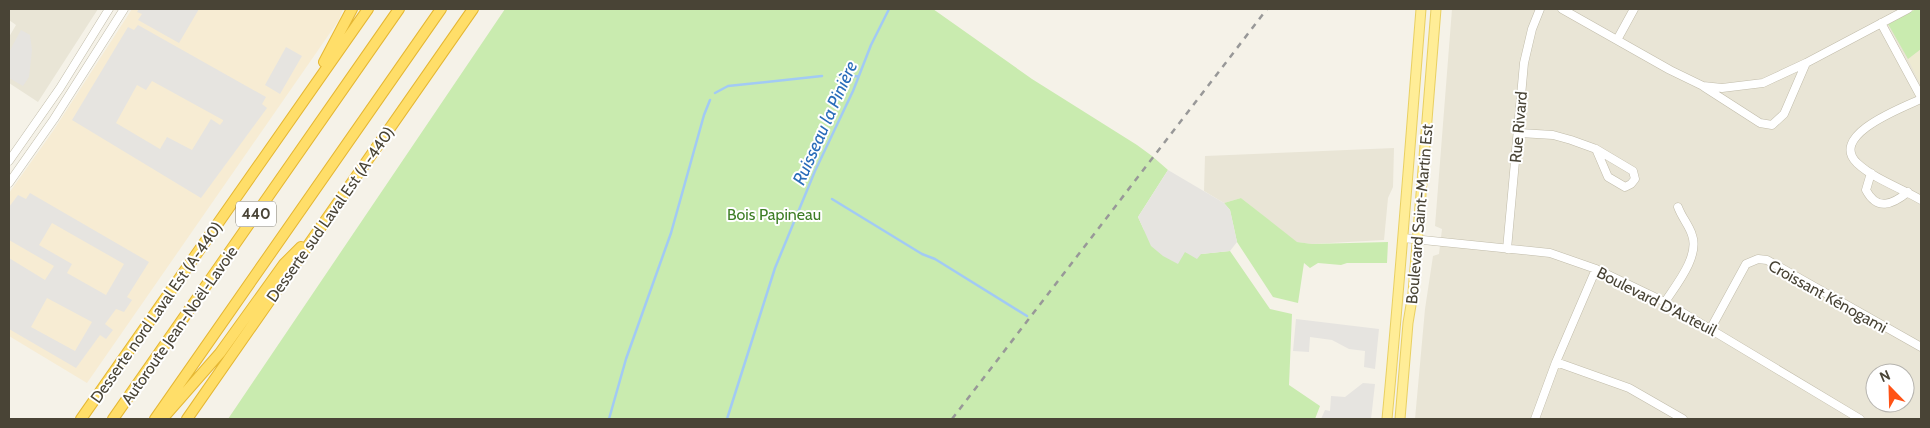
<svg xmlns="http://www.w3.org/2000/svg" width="1930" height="428" viewBox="0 0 1930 428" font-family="Cabin,sans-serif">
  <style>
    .residential { fill: #e9e5d6; fill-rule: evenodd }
    .commercial { fill: #f7ecd3 }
    .education { fill: #eeead2 }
    .green { fill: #c9ebaf }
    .parking { fill: #e6e4e0; fill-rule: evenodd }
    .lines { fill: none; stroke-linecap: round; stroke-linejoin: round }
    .stream { stroke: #a2caf4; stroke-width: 2.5 }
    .minor-casing { stroke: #c1bcaa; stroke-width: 9 }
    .major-casing { stroke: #e9d062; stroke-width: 11 }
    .highway-casing { stroke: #e5b733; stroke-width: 12 }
    .minor { stroke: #fff; stroke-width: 8 }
    .major { stroke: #ffed97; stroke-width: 9 }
    .highway { stroke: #ffde69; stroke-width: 10 }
    .rail { stroke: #989898; stroke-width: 2.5; stroke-dasharray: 6 6; stroke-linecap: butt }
    .labels { text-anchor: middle; stroke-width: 4; stroke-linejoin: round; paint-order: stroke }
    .shield { fill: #fff; stroke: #807c72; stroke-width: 1 }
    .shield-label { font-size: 15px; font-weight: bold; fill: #494436 }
    .street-label { font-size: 16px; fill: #494436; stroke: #fff }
    .park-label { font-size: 16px; fill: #3e7e26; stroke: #fff }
    .water-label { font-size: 18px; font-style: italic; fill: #2a6dba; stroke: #fff }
  </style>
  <rect width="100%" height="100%" fill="#f5f2e8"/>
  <!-- residential -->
  <path class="residential" d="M9,9H98L38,102L9,83V37L16,25L9,20Z
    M1452,9H1921V419H1415L1425,309L1433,256L1439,254L1442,229L1435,226ZM1875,373H1905V403H1875Z
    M1394,148L1393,187L1388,198L1384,240L1312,244L1296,242L1241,198L1224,203L1204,191L1205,156Z"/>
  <!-- commercial -->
  <path class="commercial" d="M132,9H343L339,20L87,383L9,336V193L53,131Z"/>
  <!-- education -->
  <path class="education" d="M1921,49V85L1908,59Z"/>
  <!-- green -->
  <path class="green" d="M505,9H933L1032,79L1137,145L1152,156L1168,170L1138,217L1144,230L1185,252L1201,254L1230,251L1270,309L1292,314L1289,385L1320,406L1315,419H228Z
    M1916,9H1921V49L1908,59L1888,24Z
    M1241,198L1297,242L1312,244L1388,242L1387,263H1347L1341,265L1318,263L1310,268L1304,263L1298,303L1273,297L1237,242L1230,210L1224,203Z"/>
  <!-- parking -->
  <path class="parking" d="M139,9H199L179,43L138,20L142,14L137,12Z
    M138,25L266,97L262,104L267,108L201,198L72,120L128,27L134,30ZM152,81L223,120V121L220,125L211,119L192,150L167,137L160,149L116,123L137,85L146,90Z
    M21,30L30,35L32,50L29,77L23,86L9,78V52Z
    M286,47L302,56L280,94L265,85Z
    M1168,170L1224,203L1230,210L1237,242L1230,251L1201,254L1197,259L1185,252L1178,264L1163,256L1151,246L1138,217Z
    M30,193L149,262L127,297L132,300L124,312L116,309L105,324L113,330L106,339L100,335L76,368L9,329V258L45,280L54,266L9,240V207L18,195L26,199ZM52,223L124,264L106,295L67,273L72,264L39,245ZM47,298L92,322L75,351L31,327Z
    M1296,319L1379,329L1375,369L1364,367L1365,351L1349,349L1332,340L1310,337L1309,352L1293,351Z
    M1363,383L1375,384L1371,419H1321L1325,410L1330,411L1331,396L1345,397Z"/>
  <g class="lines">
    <!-- stream -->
    <path class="stream" d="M841,77L859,76
      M715,93L728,86L822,76
      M832,199L922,254L935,259L1027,316
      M609,419L626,359L671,233L704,115L710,100
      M727,419L775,268L815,171L853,91L871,45L889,9"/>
    <defs>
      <path id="minor" d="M1562,9L1670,70L1703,86L1722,88L1763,83L1806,63L1908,9
        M1881,23L1921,97
        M1617,40L1634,9
        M1704,87L1760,123L1772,125L1784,114L1806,63
        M1921,99C1904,107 1828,135 1857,163C1874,179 1901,188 1921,200
        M1518,133L1553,135L1571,140L1596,149L1633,171L1635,179L1631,184L1625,187L1608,177L1596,149
        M9,161L60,88L109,9
        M1871,173L1866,190C1877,211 1892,205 1908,192
        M9,183L54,119L124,9
        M1403,238L1550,253L1596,269L1665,302L1860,419
        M1507,249L1524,63L1532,29L1540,9
        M1665,302C1676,285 1700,256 1692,235C1689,225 1682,218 1678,207
        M1711,328L1746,264L1758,259L1767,260L1921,347
        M1556,362L1629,388L1683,419
        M1535,419L1556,362L1596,269"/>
      <path id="major" d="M1387,419C1400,282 1410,146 1421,9
        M1400,419L1408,323L1413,293L1436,9"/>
      <path id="highway" d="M324,62L352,9
        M163,418L220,353L284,264L301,247
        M81,419L368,9
        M113,419L399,9
        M155,419L441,9
        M187,419L473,9"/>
    </defs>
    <!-- minor casing -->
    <use href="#minor" class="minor-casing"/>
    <!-- major casing -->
    <use href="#major" class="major-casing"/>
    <!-- highway casing -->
    <use href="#highway" class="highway-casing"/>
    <!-- minor -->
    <use href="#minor" class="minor"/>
    <!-- major -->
    <use href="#major" class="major"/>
    <!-- highway -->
    <use href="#highway" class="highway"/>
    <!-- rail -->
    <path class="rail" d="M952,419L1267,9"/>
  </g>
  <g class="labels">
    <!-- shield labels -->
    <rect class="shield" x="236" y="201.5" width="40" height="25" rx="4"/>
    <g class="shield-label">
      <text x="256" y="219">440</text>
    </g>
    <!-- street labels -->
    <g class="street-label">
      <text transform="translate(1518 127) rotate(-85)" y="6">Rue Rivard</text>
      <text transform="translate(330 214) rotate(-55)" y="6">Desserte sud Laval Est (A-440)</text>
      <text transform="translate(1419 214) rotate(-85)" y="6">Boulevard Saint-Martin Est</text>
      <text transform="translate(1828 296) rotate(29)" y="6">Croissant Kénogami</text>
      <text transform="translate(1657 301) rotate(27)" y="6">Boulevard D'Auteuil</text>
      <text transform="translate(156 312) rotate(-55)" y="6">Desserte nord Laval Est (A-440)</text>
      <text transform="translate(179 325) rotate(-55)" y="6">Autoroute Jean-Noël-Lavoie</text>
    </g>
    <!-- park labels -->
    <g class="park-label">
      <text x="774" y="220">Bois Papineau</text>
    </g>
    <!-- water labels -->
    <g class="water-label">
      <text transform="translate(825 123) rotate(-66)" y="6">Ruisseau la Pinière</text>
    </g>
  </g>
  <!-- border -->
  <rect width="1930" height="428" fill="none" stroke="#494436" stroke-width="20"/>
  <!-- north arrow -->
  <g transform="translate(1890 388) rotate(337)"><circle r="24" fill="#ffffff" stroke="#b6b4af"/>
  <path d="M0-4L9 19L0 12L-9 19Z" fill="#ff5215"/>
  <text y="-8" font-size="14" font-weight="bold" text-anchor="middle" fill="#494436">N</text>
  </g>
</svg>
